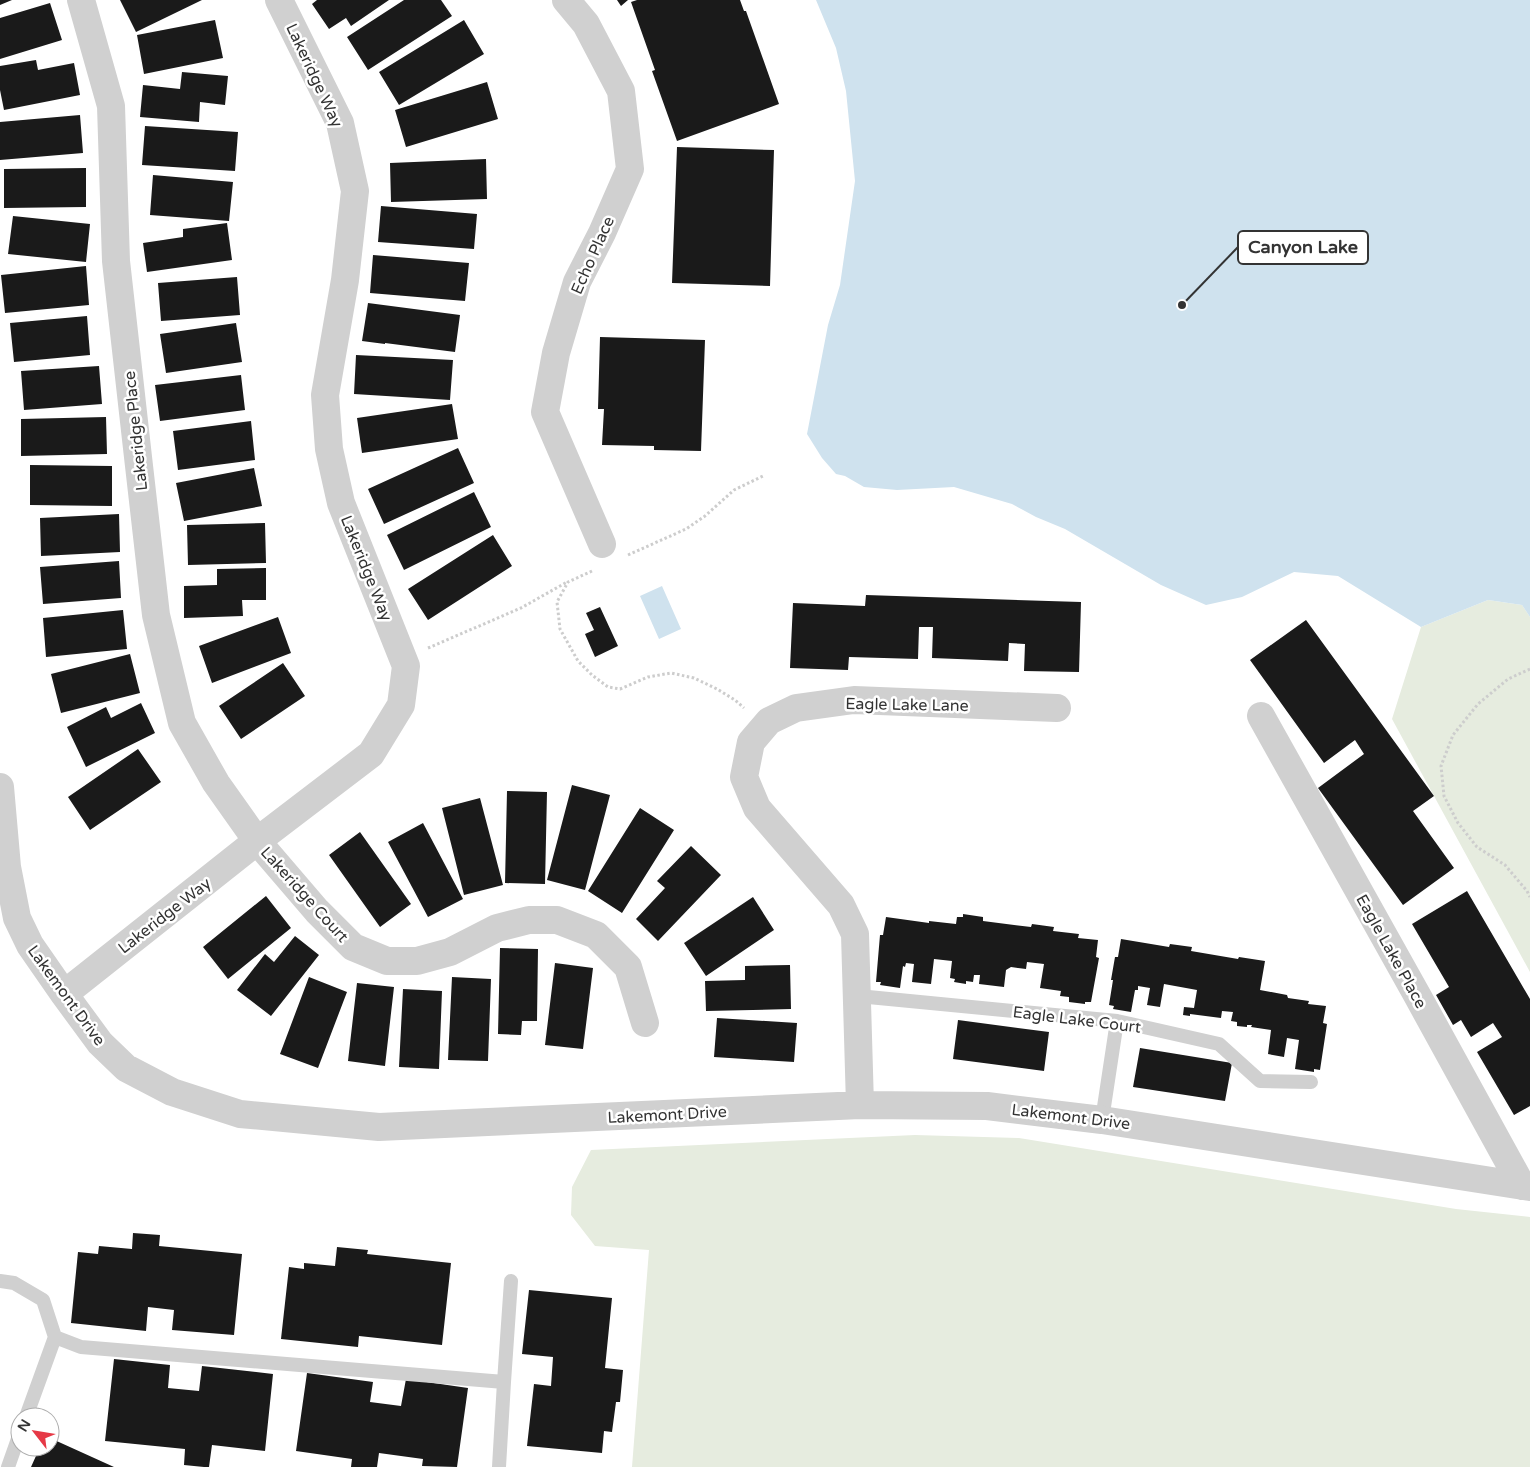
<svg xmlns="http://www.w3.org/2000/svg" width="1530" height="1467" viewBox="0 0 1530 1467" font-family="'Varela Round',sans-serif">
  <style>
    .green { fill: #e6ecdf }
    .water { fill: #cfe2ee }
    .building { fill: #1a1a1a }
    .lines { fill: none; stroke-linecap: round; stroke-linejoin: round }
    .path { stroke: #cdcdcd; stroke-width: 3; stroke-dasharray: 2.5 2.5; stroke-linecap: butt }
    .lane { stroke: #d0d0d0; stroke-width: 14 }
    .street { stroke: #d0d0d0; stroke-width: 28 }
    .labels { text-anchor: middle; stroke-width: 5; stroke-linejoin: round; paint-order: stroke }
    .street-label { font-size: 16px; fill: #333; stroke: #fff }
    .leader { fill: none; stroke: #333; stroke-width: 2 }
    .callout-dot { fill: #333; stroke: #fff; stroke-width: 2 }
    .callout { fill: #fff; stroke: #333; stroke-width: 2 }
    .callout-label { font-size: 18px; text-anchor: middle; font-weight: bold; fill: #333 }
  </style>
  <rect width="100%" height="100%" fill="#fff"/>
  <!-- green -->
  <path class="green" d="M1488,600L1522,605L1530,617V972L1392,719L1421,627Z
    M915,1135L1019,1138L1456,1209L1530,1217V1467H632L649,1250L595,1246L571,1215L572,1187L591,1150Z"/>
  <!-- water -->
  <path class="water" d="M816,0H1530V617L1522,605L1488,600L1421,627L1338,576L1294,572L1242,597L1206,605L1161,585L1065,529L1036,517L1012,504L954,487L897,490L864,487L845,476L836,474L822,458L807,434L828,325L840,285L855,181L846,91L836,48Z
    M662,586L681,629L659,639L640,596Z"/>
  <!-- building -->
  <path class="building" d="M0,0H12L0,5Z
    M120,0H202L136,32Z
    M317,0H389L351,26L346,18L329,29L312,4Z
    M404,0H441L452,16L368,70L347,37Z
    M617,0H628L621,6Z
    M637,0H740L744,11H746L779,104L677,141L652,71L655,70L631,2Z
    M50,3L62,40L0,59V18Z
    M215,20L223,58L144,74L137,35Z
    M464,20L484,54L399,105L379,72Z
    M36,60L38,70L74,63L80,95L4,110L0,90V66Z
    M182,72L228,76L225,105L200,102L199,122L140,117L143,85L180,89Z
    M487,82L498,119L406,147L395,110Z
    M80,115L83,153L0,160V122Z
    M145,126L238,132L235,171L142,165Z
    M677,147L774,150L770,286L672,283Z
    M486,159L487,199L391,202L390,163Z
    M86,168V207L4,208V169Z
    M153,175L233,182L229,221L150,215Z
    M381,206L477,214L474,249L378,242Z
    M13,216L90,224L86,262L8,254Z
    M227,223L232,260L147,272L143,243L183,237V229Z
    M373,255L469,263L465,301L370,293Z
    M86,266L89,305L5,313L1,275Z
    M237,277L240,315L161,321L158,283Z
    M368,303L460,315L455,352L385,343V344L362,341Z
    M87,316L90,355L14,362L10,323Z
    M236,323L242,362L166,373L160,334Z
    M600,337L705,340L701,451L654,450V446L602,445L604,409H598Z
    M356,355L453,360L450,400L354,394Z
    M99,366L102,404L24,410L21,371Z
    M241,375L245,410L160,421L155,385Z
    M452,404L458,439L362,453L357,418Z
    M106,417L107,454L21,456V419Z
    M251,421L255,460L178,470L173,431Z
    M458,448L474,483L384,524L368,489Z
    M30,465L112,466V506L30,505Z
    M254,468L262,506L184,521L176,483Z
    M474,492L491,527L404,570L387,535Z
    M119,514L120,552L41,556L40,518Z
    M265,523L266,563L188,565L187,525Z
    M493,535L512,566L428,620L408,589Z
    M119,561L121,598L43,604L40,567Z
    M266,568V600H242L243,616L184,618V586L217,585V569Z
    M866,595L1081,602L1079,672L1024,671L1025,644L1009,643L1008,661L932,658L933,627H919L918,659L849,657L848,670L790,668L793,603L865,606Z
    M600,607L618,646L595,657L585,634L594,630L586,613Z
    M123,610L127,649L46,657L43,618Z
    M278,617L291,653L212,683L199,646Z
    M1306,620L1434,796L1413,811L1454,868L1403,905L1318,788L1364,754L1355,740L1324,763L1250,660Z
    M130,654L140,693L61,713L51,674Z
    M283,663L305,696L241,739L219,706Z
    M141,703L155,733L86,767L67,727L106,707L111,718Z
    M138,749L161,782L90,830L68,797Z
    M572,785L610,795L585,890L547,880Z
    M507,791L547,792L545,884L505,883Z
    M480,798L503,885L464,895L442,808Z
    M640,808L674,830L622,913L588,891Z
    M423,823L463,899L428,917L388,842Z
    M360,832L411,904L380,927L329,855Z
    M691,846L721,875L658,941L636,919L665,888L657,881Z
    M1467,891L1530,999V1106L1514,1115L1477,1052L1502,1037L1493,1023L1471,1037L1461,1020L1453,1025L1436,995L1449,987L1412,924Z
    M266,896L291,928L228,979L203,947Z
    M753,897L774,930L706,976L684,943Z
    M963,914L983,917V921L1031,927L1032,924L1054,927L1053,931L1079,934L1078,938L1098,940L1096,957L1099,958L1091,1002H1085V1004L1069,1002V997L1060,996L1061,991L1040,988L1044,964L1027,962L1026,969L1011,967L1006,970L1004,987L979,984L980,975H974L973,982L966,981V984L954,982L955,979L950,978L952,961L934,959L931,984L912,982L914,964L906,963L905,967L903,966L900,988L880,985L881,982H876L880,935H883L886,917L929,923V921L956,924L957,917H963Z
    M295,936L319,955L271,1016L237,990L265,954L274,962Z
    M1121,939L1169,947L1170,944L1192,947L1191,951L1238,959L1239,957L1265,961L1260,990L1287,995L1288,998L1309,1001L1308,1004L1326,1006L1323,1023L1327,1024L1320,1070L1314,1069V1072L1295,1069L1299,1040L1287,1038L1284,1057L1268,1054L1271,1030L1251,1027L1252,1025H1247V1027L1237,1026V1022L1231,1021L1233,1012L1222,1011L1221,1018L1190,1014V1016L1183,1015L1184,1007L1194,1008L1197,990L1164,984L1160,1007L1147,1005L1150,988L1138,986V990H1135L1131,1012L1113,1009L1114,1006L1109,1005L1113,980H1111L1115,957H1118Z
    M500,948L538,949L537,1021H522L521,1035L498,1034Z
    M555,963L593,968L583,1049L545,1045Z
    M790,965L791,1009L706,1011L705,981L745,980V966Z
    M309,977L347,992L318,1068L280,1054Z
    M452,977L491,979L488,1061L448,1060Z
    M357,983L394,987L385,1066L348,1061Z
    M403,989L442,991L439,1069L399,1067Z
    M717,1018L797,1023L794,1062L714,1057Z
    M958,1020L1049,1032L1044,1071L953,1059Z
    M1140,1048L1232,1063L1225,1101L1133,1087Z
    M133,1233L160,1235L159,1246L242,1254L234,1335L172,1330L174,1310L148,1307L146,1331L71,1323L78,1252L98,1254L99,1246L132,1249Z
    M337,1247L368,1250L367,1254L451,1263L442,1345L359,1336L358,1347L281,1339L289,1267L304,1269V1263L335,1266Z
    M529,1290L612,1298L605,1368L623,1370L620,1402H616L612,1432L604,1431L602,1453L527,1446L534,1384L551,1386L553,1357L522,1354Z
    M114,1359L170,1365L168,1388L199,1391L202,1366L273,1374L265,1451L212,1445L209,1467H204L184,1465L185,1449L105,1441Z
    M307,1373L373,1382L370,1402L401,1406L406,1379L468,1388L457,1467L422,1466L423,1459L379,1453L377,1467H351L352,1459L296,1451Z
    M50,1438L114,1467H31L40,1447H50Z"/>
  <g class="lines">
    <!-- path -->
    <path class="path" d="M628,555L686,529L705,516L734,490L763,476
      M592,571L568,582L557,602L560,629L578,661L592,675L608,687L620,689L648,677L671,673L694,678L717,689L735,700L744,708
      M428,648L521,608L567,582
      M1530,669L1508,679L1478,704L1453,735L1441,766L1444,796L1458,823L1477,847L1505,865L1527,891L1530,897"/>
    <!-- lane -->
    <path class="lane" d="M858,996L1117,1021L1219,1044L1260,1081L1311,1082
      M1102,1120L1117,1021
      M0,1281L14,1283L43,1300L55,1337L81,1347L504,1382L499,1467
      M504,1382L511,1281
      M26,1417L55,1337
      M8,1467L20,1433"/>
    <!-- street -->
    <path class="street" d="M81,0L111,106L116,261L138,457L156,615L182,723L216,783L257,841L317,911L353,947L387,961H417L450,952L497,928L529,920H557L596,935L628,967L645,1023
      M566,0L586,24L621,91L630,169L602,233L577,282L556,353L545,412L602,544
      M1261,716L1417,995L1522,1186
      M0,787L7,867L17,918L30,945L64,994L100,1043L126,1068L172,1092L240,1114L379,1127L860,1105L987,1106L1102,1120L1530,1187
      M64,994L257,841L371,754L401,705L406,666L341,503L329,449L325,395L345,280L355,191L340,123L279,0
      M860,1105L855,934L841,905L757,808L744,777L751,742L769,721L796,708L854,700L1057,708"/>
  </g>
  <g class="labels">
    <!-- street labels -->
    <g class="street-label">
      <text transform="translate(315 75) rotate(65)" y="6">Lakeridge Way</text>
      <text transform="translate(592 255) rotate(-66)" y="6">Echo Place</text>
      <text transform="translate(135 431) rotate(-96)" y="6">Lakeridge Place</text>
      <text transform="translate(367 568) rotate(68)" y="6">Lakeridge Way</text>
      <text transform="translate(907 704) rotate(1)" y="6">Eagle Lake Lane</text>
      <text transform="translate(305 894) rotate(48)" y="6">Lakeridge Court</text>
      <text transform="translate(164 915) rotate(-38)" y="6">Lakeridge Way</text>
      <text transform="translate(1392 951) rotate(61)" y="6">Eagle Lake Place</text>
      <text transform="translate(67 995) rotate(54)" y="6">Lakemont Drive</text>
      <text transform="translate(1077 1019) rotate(7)" y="6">Eagle Lake Court</text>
      <text transform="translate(667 1114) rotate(-3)" y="6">Lakemont Drive</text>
      <text transform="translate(1071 1116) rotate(7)" y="6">Lakemont Drive</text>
    </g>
  </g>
  <!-- callouts -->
  <path class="leader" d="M1182 305L1238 247"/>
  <circle class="callout-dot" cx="1182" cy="305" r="5"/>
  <rect class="callout" x="1238" y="231" width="130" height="33" rx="5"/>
  <g class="callout-label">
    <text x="1303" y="253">Canyon Lake</text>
  </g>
  <!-- north arrow -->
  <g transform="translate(35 1432) rotate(301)"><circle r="24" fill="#ffffff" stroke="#adadad"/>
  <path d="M0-4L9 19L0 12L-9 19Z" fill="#e63946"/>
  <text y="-8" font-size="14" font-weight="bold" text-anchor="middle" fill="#333333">N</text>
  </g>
</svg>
